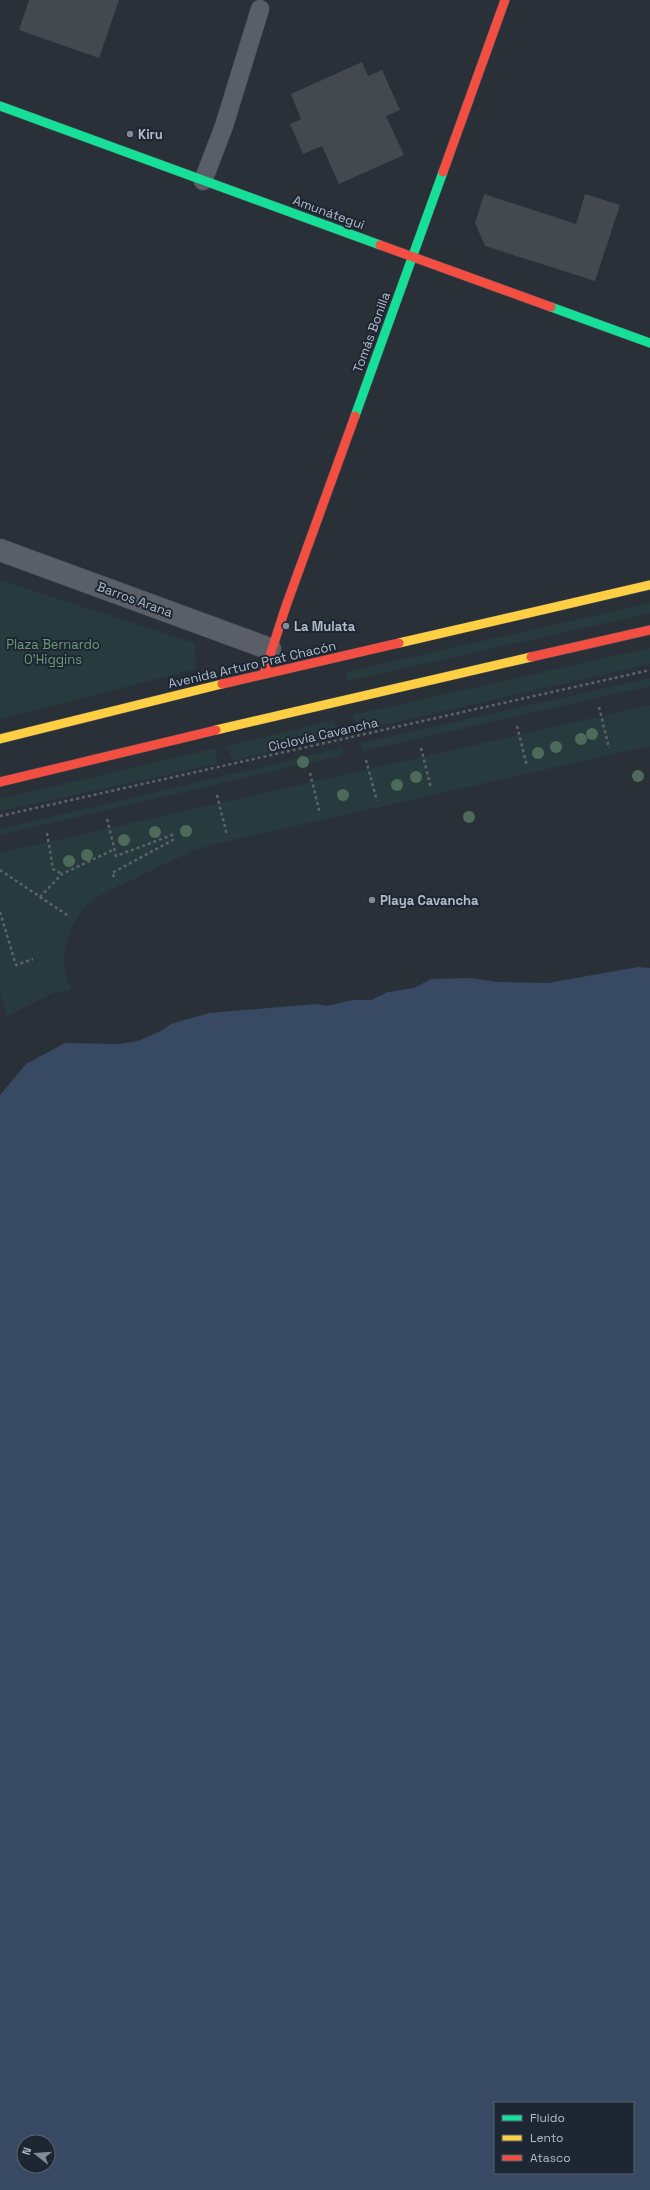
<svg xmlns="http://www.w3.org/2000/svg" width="650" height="2190" viewBox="0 0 650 2190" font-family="'Space Grotesk',sans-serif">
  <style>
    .green { fill: #273a3e }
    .water { fill: #384963; fill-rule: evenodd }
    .building { fill: #444950 }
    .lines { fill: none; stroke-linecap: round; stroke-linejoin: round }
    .lane-casing { stroke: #484c53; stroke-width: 19 }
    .street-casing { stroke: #484c53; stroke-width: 23 }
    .fast-casing { stroke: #484c53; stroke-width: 10 }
    .slow-casing { stroke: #484c53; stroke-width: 10 }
    .jam-casing { stroke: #484c53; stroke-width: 10 }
    .path { stroke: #5d636a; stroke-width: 2.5; stroke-dasharray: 3 3; stroke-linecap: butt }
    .lane { stroke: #5a5e66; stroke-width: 18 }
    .street { stroke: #5a5e66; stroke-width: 22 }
    .fast { stroke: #16e098; stroke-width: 9 }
    .slow { stroke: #ffcf43; stroke-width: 9 }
    .jam { stroke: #f24e42; stroke-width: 9 }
    .tree { fill: #4e6a5a }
    .poi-dot { fill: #848b96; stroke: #1d2633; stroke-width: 1.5 }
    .labels { text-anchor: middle; stroke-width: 4; stroke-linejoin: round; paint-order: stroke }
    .poi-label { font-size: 13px; font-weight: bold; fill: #b4bcc9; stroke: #1d2633; text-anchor: start }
    .street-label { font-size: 13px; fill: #b4bcc9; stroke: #1d2633 }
    .park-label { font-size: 13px; fill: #6b9a76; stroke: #1d2633 }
  </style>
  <rect width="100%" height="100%" fill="#2a3038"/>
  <!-- green -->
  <path class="green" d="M0,580L195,643L196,669L0,719Z
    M650,603V613L348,681L346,672Z
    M650,648V664L357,731L353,715Z
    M650,678V686L363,751L361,743Z
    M650,705V746L215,844L195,850L104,893L83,908L71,929L64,954L65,974L71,990L53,993L7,1016L0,994V853Z
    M335,720L337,735L233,761L227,746Z
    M216,748L217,764L0,811V799Z
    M342,748L343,755L0,835V829Z"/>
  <!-- water -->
  <path class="water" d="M638,967L650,968V2190H0V1095L26,1064L65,1043L119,1044L138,1041L161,1031L171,1024L209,1013L316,1004L326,1006L353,1000H371L388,992L414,988L431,979L471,978L498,982L548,983ZM495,2103H633V2173H495ZM24,2142H48V2166H24Z"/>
  <!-- building -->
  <path class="building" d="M29,0H119L99,58L19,30Z
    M362,62L368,76L382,70L400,110L386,116L404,155L339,184L322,146L303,154L290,124L301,119L291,94Z
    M484,194L576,224L585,194L620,205L595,281L485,246L475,223Z"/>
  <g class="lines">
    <defs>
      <path id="lane" d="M203,181L224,126L260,9"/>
      <path id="street" d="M0,550L270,649"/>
      <path id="fast" d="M0,106L380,245
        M551,307L650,343
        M355,416L443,172"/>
      <path id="slow" d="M399,643L650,585
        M216,730L531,657
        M0,739L222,684"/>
      <path id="jam" d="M443,172L505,0
        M380,245L551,307
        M531,657L650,630
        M264,674L286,606L355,416
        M222,684L399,643
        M0,782L216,730"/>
    </defs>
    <!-- lane casing -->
    <use href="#lane" class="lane-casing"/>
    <!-- street casing -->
    <use href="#street" class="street-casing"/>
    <!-- fast casing -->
    <use href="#fast" class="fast-casing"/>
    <!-- slow casing -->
    <use href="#slow" class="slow-casing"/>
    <!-- jam casing -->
    <use href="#jam" class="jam-casing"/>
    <!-- path -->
    <path class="path" d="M599,707L609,748
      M517,726L527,766
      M421,748L431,788
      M366,760L377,801
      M310,773L320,814
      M217,795L227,835
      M0,816L650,670
      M107,819L116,856L172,835L173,840L112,873L116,880
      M47,833L53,869L62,874
      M0,870L70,917
      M40,897L62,874L115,849
      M0,912L16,965L33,959"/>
    <!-- lane -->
    <use href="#lane" class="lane"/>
    <!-- street -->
    <use href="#street" class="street"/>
    <!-- fast -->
    <use href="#fast" class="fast"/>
    <!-- slow -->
    <use href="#slow" class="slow"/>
    <!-- jam -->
    <use href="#jam" class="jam"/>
  </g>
  <!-- trees -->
  <g class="tree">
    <circle cx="592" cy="734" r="6"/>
    <circle cx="581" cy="739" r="6"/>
    <circle cx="556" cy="747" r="6"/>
    <circle cx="538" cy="753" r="6"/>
    <circle cx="303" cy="762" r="6"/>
    <circle cx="638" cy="776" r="6"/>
    <circle cx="416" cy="777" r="6"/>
    <circle cx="397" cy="785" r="6"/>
    <circle cx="343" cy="795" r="6"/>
    <circle cx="469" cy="817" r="6"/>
    <circle cx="186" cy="831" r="6"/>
    <circle cx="155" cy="832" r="6"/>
    <circle cx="124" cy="840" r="6"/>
    <circle cx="87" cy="855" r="6"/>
    <circle cx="69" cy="861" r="6"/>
  </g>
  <!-- markers -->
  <g class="poi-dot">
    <circle cx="130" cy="134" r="4"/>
    <circle cx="286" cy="626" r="4"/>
    <circle cx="372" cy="900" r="4"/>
  </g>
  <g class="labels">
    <!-- poi labels -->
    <g class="poi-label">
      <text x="138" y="139">Kiru</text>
      <text x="294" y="631">La Mulata</text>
      <text x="380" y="905">Playa Cavancha</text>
    </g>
    <!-- street labels -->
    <g class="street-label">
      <text transform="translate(329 212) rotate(20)" y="5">Amunátegui</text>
      <text transform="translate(371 332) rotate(-70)" y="5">Tomás Bonilla</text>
      <text transform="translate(135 599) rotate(20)" y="5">Barros Arana</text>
      <text transform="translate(252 664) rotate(-13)" y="5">Avenida Arturo Prat Chacón</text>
      <text transform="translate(323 734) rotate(-13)" y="5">Ciclovía Cavancha</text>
    </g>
    <!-- park labels -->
    <g class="park-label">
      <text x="53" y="649">Plaza Bernardo<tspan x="53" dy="15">O'Higgins</tspan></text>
    </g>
  </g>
  <!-- legend -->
  <rect x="494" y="2102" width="140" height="72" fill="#1d2633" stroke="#59626f"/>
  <rect x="502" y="2115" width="20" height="6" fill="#16e098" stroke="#59626f"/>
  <text x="530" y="2122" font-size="12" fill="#b4bcc9">Fluido</text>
  <rect x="502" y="2135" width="20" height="6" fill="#ffcf43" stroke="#59626f"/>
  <text x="530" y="2142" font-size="12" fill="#b4bcc9">Lento</text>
  <rect x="502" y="2155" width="20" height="6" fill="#f24e42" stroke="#59626f"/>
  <text x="530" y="2162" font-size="12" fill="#b4bcc9">Atasco</text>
  <!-- north arrow -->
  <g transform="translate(36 2154) rotate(287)"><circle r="19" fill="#1d2633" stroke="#59626f"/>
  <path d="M0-3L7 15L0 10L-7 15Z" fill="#848b96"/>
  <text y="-6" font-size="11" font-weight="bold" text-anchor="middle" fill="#b4bcc9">N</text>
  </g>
</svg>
